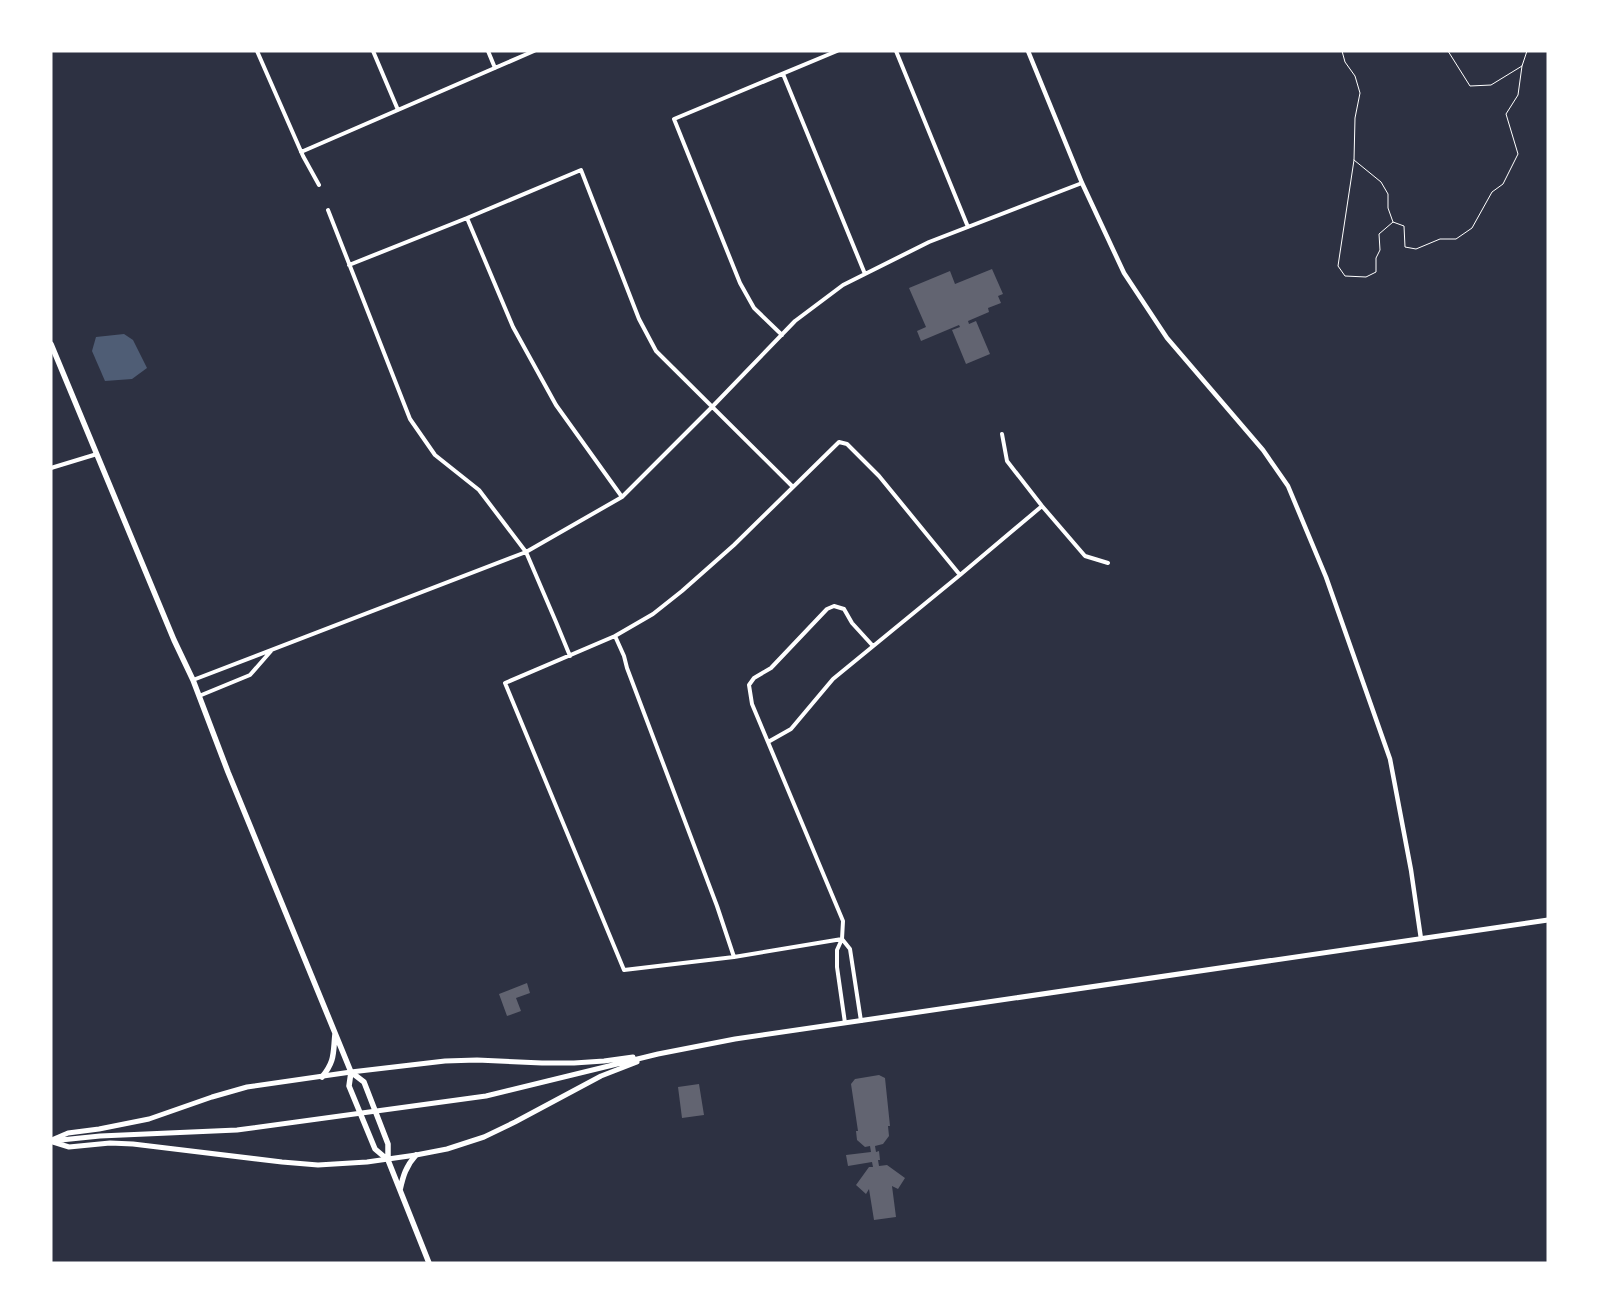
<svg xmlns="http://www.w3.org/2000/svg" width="1599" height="1314" viewBox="0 0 1599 1314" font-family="Barlow,sans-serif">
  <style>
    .water { fill: #4f5d75 }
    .building { fill: #626471 }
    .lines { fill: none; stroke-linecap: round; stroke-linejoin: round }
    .path { stroke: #fff; stroke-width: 1 }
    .minor { stroke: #fff; stroke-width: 4 }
    .tertiary { stroke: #fff; stroke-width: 4.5 }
    .secondary { stroke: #fff; stroke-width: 5 }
    .primary { stroke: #fff; stroke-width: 5.5 }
  </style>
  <rect width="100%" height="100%" fill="#2d3142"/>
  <!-- water -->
  <path class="water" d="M124,334L133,340L147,368L132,379L105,381L92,351L96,337Z"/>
  <!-- building -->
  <path class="building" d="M992,269L1003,294L998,296L1001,303L988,308L989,312L968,321L969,324L976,321L990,354L966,364L952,330L960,327L959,325L921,341L917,331L926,327L909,288L950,271L955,284Z
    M527,983L530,993L516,998L521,1011L507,1016L499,994Z
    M879,1075L885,1078L890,1126H888L889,1136L883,1144L875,1146L876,1152L879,1151L880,1160H878L879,1166L887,1165L905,1178L898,1189L892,1186L896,1217L874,1220L869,1189L866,1194L856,1185L869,1167H873L872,1162L848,1166L846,1155L871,1152L870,1146L865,1147L857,1140L856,1131H858L851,1084L855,1079Z
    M699,1084L704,1115L682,1118L678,1087Z"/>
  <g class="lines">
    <!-- path -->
    <path class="path" d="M1342,51L1345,62L1355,76L1360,93L1355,118L1354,160L1338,266L1345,276L1366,277L1376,272V258L1380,250L1379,234L1393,222L1404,226L1405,247L1416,249L1440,239H1456L1472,228L1492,192L1503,184L1518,154L1506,114L1518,95L1522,66
      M1448,51L1470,86L1491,85L1522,66L1527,51
      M1354,160L1381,182L1388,194V208L1393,222"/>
    <!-- minor -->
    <path class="minor" d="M257,51L303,156L319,185
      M373,51L398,110
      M488,51L495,68
      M896,51L968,227
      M783,74L865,274
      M301,152L534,51
      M328,210L410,419L435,455L479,490L526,552L556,622L570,656
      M467,218L513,327L556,405L622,497
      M349,265L467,218L581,170L639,319L656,351L793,487
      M782,335L754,308L740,283L674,119L837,51
      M1002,434L1007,461L1042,506L1085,556L1108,563
      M51,468L97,454
      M615,636L624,656L627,668L717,906L734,957
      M193,680L526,552L622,497L712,407L795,321L843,285L929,242L1082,183
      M199,696L250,675L271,651
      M768,742L791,729L833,679L960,575L1042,506
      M842,939L734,957L624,970L505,683L615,636L653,614L682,591L734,545L839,442L847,444L879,476L960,575
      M842,939L850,949L861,1021
      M845,1023L837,967V950L842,939L843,921L752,704L749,685L754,678L771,668L827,609L834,606L844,609L852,623L873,646"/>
    <!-- tertiary -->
    <path class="tertiary" d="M1028,51L1082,183L1124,273L1167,338L1263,450L1288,486L1326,577L1390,759L1411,870L1421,939"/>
    <!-- secondary -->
    <path class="secondary" d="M54,1139L68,1133L99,1129L149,1119L212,1097L247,1087L351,1072L445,1061L477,1060L542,1063H574L604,1061L633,1057
      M51,1141L100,1136L237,1130L486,1096L658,1054L735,1039L1548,920
      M53,1142L69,1147L110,1143L133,1144L282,1162L318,1165L367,1162L416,1155L447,1149L484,1137L515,1122L601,1076L637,1062"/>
    <!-- primary -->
    <path class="primary" d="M51,344L174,640L193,680L228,772L351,1072L364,1082L388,1144V1160L429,1263
      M351,1072L349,1086L375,1149L388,1160
      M322,1077C335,1061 333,1054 335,1034
      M400,1190C403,1176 406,1166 416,1155"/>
  </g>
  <!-- border -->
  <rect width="1599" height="1314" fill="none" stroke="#ffffff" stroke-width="105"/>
</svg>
